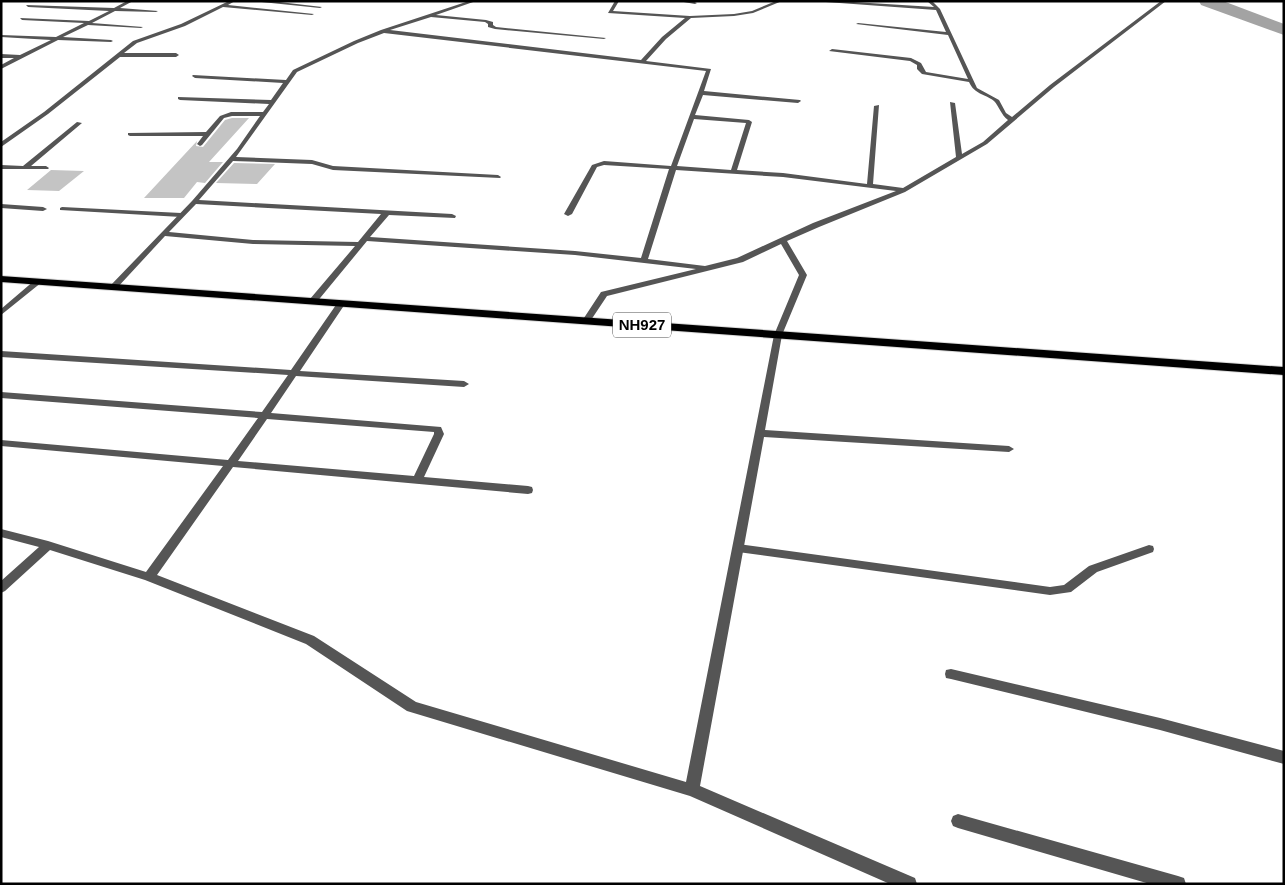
<svg xmlns="http://www.w3.org/2000/svg" width="1285" height="885" viewBox="0 0 1285 885" font-family="Helvetica,sans-serif">
  <style>
    .lines { fill: none; stroke-linecap: round; stroke-linejoin: round }
    .river { fill: #a3a3a3; fill-rule: evenodd }
    .building { fill: #c4c4c4 }
    .trunk-casing { stroke: #dbdbdb; stroke-width: 2 }
    .service { fill: #555; fill-rule: evenodd }
    .minor { fill: #555; fill-rule: evenodd }
    .trunk { fill: #000; fill-rule: evenodd }
    .labels { text-anchor: middle; stroke-width: 4; stroke-linejoin: round; paint-order: stroke }
    .shield { fill: #fff; stroke: #4c4c4c; stroke-width: 1 }
    .shield-label { font-size: 15px; font-weight: bold; fill: #000 }
  </style>
  <rect width="100%" height="100%" fill="#fff"/>
  <g class="lines">
    <!-- river -->
    <path class="river" d="M1199,1H1223L1284,24V35L1201,5Z"/>
  </g>
  <!-- building -->
  <path class="building" d="M232,118H249L209,162H223L205,183L197,182L184,198H144L197,141L196,146L203,147L225,120Z
    M234,163L275,164L257,184L216,183Z
    M51,170L84,171L59,191L27,190Z"/>
  <g class="lines">
    <defs>
      <path id="trunk" d="M1,276L1284,367V375L1,282Z"/>
    </defs>
    <!-- trunk casing -->
    <use href="#trunk" class="trunk-casing"/>
    <!-- service -->
    <path class="service" d="M62,207L181,213L184,215L181,217L60,210V208Z
      M738,544L1050,587L1064,585L1089,566L1149,545L1153,546L1154,549L1153,552L1097,572L1071,592L1050,595L738,552L734,551L733,548L734,545Z"/>
    <!-- minor -->
    <path class="minor" d="M127,1H133L120,8L158,11L156,12L115,11L92,23L143,27L141,28L88,25L63,37L111,40L113,41L111,42L58,40L1,69V65L14,58H1V54L20,55L51,40L1,37V35L56,37L84,23L22,20L20,18L89,21L109,11L28,7L26,5L114,8Z
      M229,1H235L228,5L314,14L312,15L223,7L185,26L137,43L124,53H176L179,55L176,57H120L48,114L1,147V142L44,112L133,41L181,24Z
      M251,1H271L322,7L320,8Z
      M469,1H476L436,15L486,20L493,22V25L496,27L606,38L604,39L495,29L488,27V24L485,22L431,17L390,30L641,60L662,37L685,18L608,13L615,1H619L613,11L690,16L734,14L752,11L776,1H782L753,13L734,16L691,18L666,39L646,61L711,69L704,91L800,100L801,101L798,103L703,95L695,115L749,120L752,122L737,170L783,173L867,184L874,106L879,105L873,184L903,188L956,157L950,102L955,103L962,154L983,142L1008,120C1001,115 999,106 994,101C984,93 975,95 969,82L922,74L917,69V65L910,61L829,51L832,49L911,58L921,63L926,72L968,79L948,35L856,24L858,23L946,32L936,10L812,1H838L934,7L927,1H932L940,9L977,88L999,100L1006,113L1012,117L1050,85L1161,1H1166L1054,87L987,144L905,192L819,227L787,241L807,275L782,335L765,430L1009,446L1014,449L1009,452L764,437L700,786L915,878L917,884H890L690,796L407,711L306,644L145,580L50,550L5,591L1,593V581L39,547L1,537V529L48,541L146,572L223,466L1,446V440L228,460L258,418L1,398V392L262,412L288,375L1,357V351L291,370L338,302H344L345,304L300,371L464,381L469,384L464,387L296,376L271,413L441,427L444,434L424,477L528,486L532,487L533,490L532,493L528,494L233,467L157,575L314,636L416,702L686,782L774,335L799,275L781,244L743,262L607,296L589,323L586,324L582,321L601,292L696,269L575,255L367,241L316,303H310V299L355,246L253,244L165,236L116,289H113L109,287L192,201L237,149L260,116H232L224,118L202,145L200,146L197,144L203,136H130L128,135V133L206,132L220,116L231,112H263L269,104L180,100L178,99V97L271,100L283,83L195,78L192,76L193,75L286,80L293,70L354,41L381,30ZM384,33L706,71L671,166L604,161L592,165L564,214L568,216L572,214L597,167L604,165L669,169L641,258L575,251L370,237L389,215L455,218L456,216L452,214L199,200L233,161L312,164L333,170L500,178L501,177L498,175L333,166L312,160L236,157L297,72L358,43ZM694,119L746,123L731,170L677,166ZM676,170L783,177L896,191L813,223L737,258L705,266L648,259ZM196,204L381,214L358,242L253,240L169,232ZM267,419L434,432V434L414,476L238,461Z
      M678,1H692L697,3L695,4Z
      M77,122L82,123L31,166H46L49,168L48,169H1V165L23,166Z
      M1,204L43,207L47,209L43,211L1,208Z
      M35,280H41L42,282L1,315V309Z
      M951,669L1160,718L1284,751V764L1160,730L951,679L946,678L945,674L946,670Z
      M958,814L1178,876L1184,878L1186,884H1150L958,828L953,826L951,821L953,816Z"/>
    <!-- trunk -->
    <use href="#trunk" class="trunk"/>
  </g>
  <g class="labels">
    <!-- shield labels -->
    <rect class="shield" x="613" y="312.5" width="58" height="25" rx="4"/>
    <g class="shield-label">
      <text x="642" y="330">NH927</text>
    </g>
  </g>
  <!-- border -->
  <rect width="1285" height="885" fill="none" stroke="#000000" stroke-width="5"/>
</svg>
